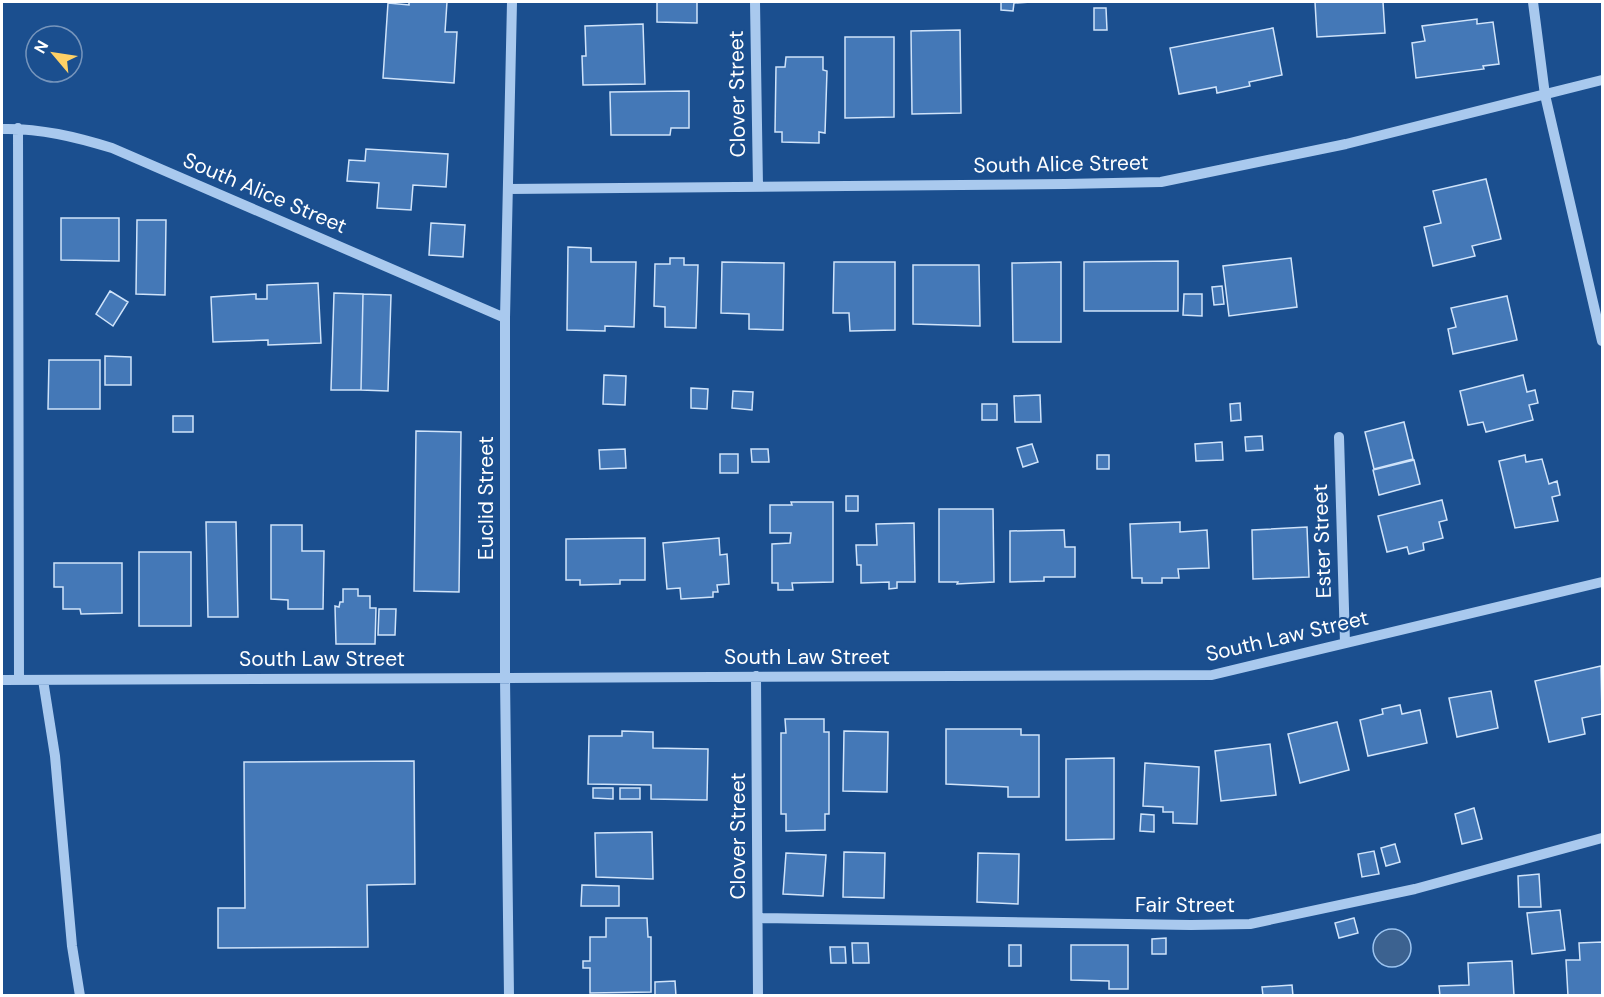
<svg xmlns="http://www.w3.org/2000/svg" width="1604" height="997" viewBox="0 0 1604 997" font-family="'DM Sans',sans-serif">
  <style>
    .water { fill: #3c6290; stroke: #9cc4f0; stroke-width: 1.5 }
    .building { fill: #4478b7; stroke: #cfe3fa; stroke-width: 1.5 }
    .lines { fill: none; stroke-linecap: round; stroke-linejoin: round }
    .minor { stroke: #a9c9ee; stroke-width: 10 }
    .labels { text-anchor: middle; stroke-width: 4.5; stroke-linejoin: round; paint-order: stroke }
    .street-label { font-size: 21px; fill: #fff; stroke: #1b4f8f }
  </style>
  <rect width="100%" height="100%" fill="#1b4f8f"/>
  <!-- water -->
  <path class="water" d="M1373 948a19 19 0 1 1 38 0a19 19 0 1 1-38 0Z"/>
  <!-- building -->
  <path class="building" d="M409,2H447L445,32H457L454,83L383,78L388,3L409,5Z
    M657,2H697V23L657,22Z
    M984,2H1031L1014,3L1013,11L1001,10V2Z
    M1315,2H1383L1385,33L1317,37Z
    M1094,8H1106L1107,30H1094Z
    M1477,19V24L1493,22L1499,64L1483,66L1484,69L1416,78L1412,43L1425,41L1422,26Z
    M643,24L645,84L583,85L582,56H586L585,26Z
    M1273,28L1282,75L1249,82L1250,86L1217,93L1216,87L1179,94L1170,48Z
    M960,30L961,113L912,114L911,31Z
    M845,37H894V117L845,118Z
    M786,57H823V70L827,71L825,133L819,132V143L782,142V132H775L776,67H785Z
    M689,91V128H671L670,135H611L610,92Z
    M366,149L448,154L446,187L413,185L411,210L377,208L379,183L347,181L349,160L365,161Z
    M1486,179L1501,239L1472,246L1475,256L1433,266L1424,227L1441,223L1433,191Z
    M61,218H119V261L61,260Z
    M137,220H166L165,295L136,294Z
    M431,223L465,225L463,257L429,255Z
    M568,247L591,248V262H636L634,327L605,326V331L567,330Z
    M670,258H684V265H698L696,328L665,327V307L654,306L655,264H670Z
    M1291,258L1297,307L1229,316L1223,266Z
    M1178,261V311H1084V262Z
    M722,262L784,263L783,330L749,329V314L721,313Z
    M834,262H895V330L850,331L849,313H833Z
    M1061,262V342H1013L1012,263Z
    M913,265H979L980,326L913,324Z
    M318,283L321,343L268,345V340L213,342L211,297L256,294V299H267V285Z
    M1222,286L1224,304L1214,305L1212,287Z
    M110,291L128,302L113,326L96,314Z
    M334,293L363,294L361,390H331Z
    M363,294L391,295L388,391L361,390Z
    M1184,294H1202V316L1183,315Z
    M1507,296L1517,340L1453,354L1448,329L1456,327L1451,308Z
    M105,356L131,357V385H105Z
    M49,360H100V409H48Z
    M604,375L626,376L625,405L603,404Z
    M1523,375L1527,392L1535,390L1538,403L1529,405L1533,420L1486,432L1483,422L1468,425L1460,391Z
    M691,388L708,389L707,409L691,408Z
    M733,391L753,392L752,410L732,408Z
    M1040,395L1041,422H1015L1014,396Z
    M1240,403L1241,420L1231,421L1230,404Z
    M982,404H997V420H982Z
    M173,416H193V432H173Z
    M1404,422L1413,459L1374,469L1365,432Z
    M416,431L461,432L459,592L414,591Z
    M1262,436L1263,450L1246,451L1245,437Z
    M1222,442L1223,460L1196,461L1195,444Z
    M1032,444L1038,462L1023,467L1017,448Z
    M625,449L626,468L600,469L599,450Z
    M751,449H768L769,462H752Z
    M720,454H738V473H720Z
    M1097,455H1109V469H1097Z
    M1525,455L1526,462L1542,459L1549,484L1557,481L1560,495L1552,497L1558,521L1515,528L1499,461Z
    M1414,460L1420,484L1379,495L1373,470Z
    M846,496H858V511H846Z
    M1442,500L1447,520L1439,522L1443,538L1423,543L1424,550L1409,554L1407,547L1387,552L1378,516Z
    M791,502H833V582L792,583L793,590H778V583H772V544L790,543L791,533H770V505H792Z
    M939,509H993L994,582L957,584L958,582H939Z
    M206,522H236L238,617H208Z
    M1180,522V532L1207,530L1209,568L1178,569L1179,578H1162V583H1142V578H1132L1130,524Z
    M914,523L915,582H897V588L889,589V582L861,583V565H857L856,545H877L876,524Z
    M271,525H302V551H324L323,609H288V600L271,599Z
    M1307,527L1309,577L1253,579L1252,530Z
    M1064,530L1065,547H1075V577H1044V581L1010,582V531Z
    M645,538V580H620V584L580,585V580H566V539Z
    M719,538L720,555L727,554L729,584L717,585L718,592H713V597L681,599L680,588L667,589L663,543Z
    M139,552H191V626H139Z
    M54,563H122V613L81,614L80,609H63V587H54Z
    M343,589H358V596H370V608H376L375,644H336L335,606L339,607L340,602H343Z
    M379,609H396L395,635H378Z
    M1601,666L1602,714L1582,718L1585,734L1549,742L1535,681Z
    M1491,691L1498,728L1457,737L1449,698Z
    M1400,705L1402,714L1420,710L1427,743L1368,756L1360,720L1383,714L1382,709Z
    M785,719H824V732H829V814H825V830L786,831V814H781V733H786Z
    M1337,722L1349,770L1300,783L1288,734Z
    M946,729H1021V735H1039V797H1008V787L946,784Z
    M622,731L653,732V748L708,749L707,800L651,799V785L588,784L589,736H622Z
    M844,731L888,732L887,792L843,791Z
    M1270,744L1276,795L1221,801L1215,751Z
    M1114,758V839L1066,840V759Z
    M414,761L415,884L367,885L368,947L218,948V908H245L244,762Z
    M1145,763L1199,767L1197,824L1173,823V812H1163V807L1143,806Z
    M593,788H613V799L593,798Z
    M620,788H640V799H620Z
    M1474,808L1482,839L1462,844L1455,814Z
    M1141,814L1154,815V832L1140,831Z
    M652,832L653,879L596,877L595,833Z
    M1395,844L1400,862L1386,866L1381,848Z
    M1374,851L1379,874L1362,877L1358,854Z
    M844,852L885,853L884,898L843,897Z
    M786,853L826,855L823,896L783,894Z
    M978,853L1019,854L1018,904L977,902Z
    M1539,874L1541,907H1519L1518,876Z
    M582,885L619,886V906H581Z
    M1560,910L1565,950L1532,954L1527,913Z
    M606,918H647L648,937H651V992L590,993V968H583V961H590V937H606Z
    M1354,918L1358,933L1339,938L1335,923Z
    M1166,938V954H1152V939Z
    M1602,942V996H1568L1566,960H1580L1579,943Z
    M852,943H868L869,963H853Z
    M1009,945H1021V966H1009Z
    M1071,945H1128V989H1109V981L1071,980Z
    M830,947H845L846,963H831Z
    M1512,961L1514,996H1440L1439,986L1469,985L1468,963Z
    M675,981L676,996H655V982Z
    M1292,985L1293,996H1263L1262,987Z"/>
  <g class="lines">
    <!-- minor -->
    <path class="minor" d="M755,2L758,186
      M1533,2L1545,95L1602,341
      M18,128L19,680
      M2,129C40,128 76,137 112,148L505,318
      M508,189L1065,184L1161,182L1346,144L1602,80
      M1339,437L1345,643
      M756,676L758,996
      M2,680L1212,675L1602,582
      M43,680L55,756L72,946L80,996
      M758,918L1191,925L1250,924L1415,889L1602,838
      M509,996L505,678V318L512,2"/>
  </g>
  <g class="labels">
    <!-- street labels -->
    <g class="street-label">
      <text transform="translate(737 94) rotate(-91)" y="7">Clover Street</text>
      <text transform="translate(1061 164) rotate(-1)" y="7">South Alice Street</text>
      <text transform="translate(265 193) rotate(23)" y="7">South Alice Street</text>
      <text transform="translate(486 498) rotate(-90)" y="7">Euclid Street</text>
      <text transform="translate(1322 541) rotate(-92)" y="7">Ester Street</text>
      <text transform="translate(1287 636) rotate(-13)" y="7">South Law Street</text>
      <text x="807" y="664">South Law Street</text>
      <text x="322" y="666">South Law Street</text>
      <text transform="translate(738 836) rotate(-90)" y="7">Clover Street</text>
      <text x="1185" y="912">Fair Street</text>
    </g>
  </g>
  <!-- border -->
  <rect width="1604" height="997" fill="none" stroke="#ffffff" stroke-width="6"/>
  <!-- north arrow -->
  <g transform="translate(54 54) rotate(299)"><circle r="28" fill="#1b4f8f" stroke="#7695bc" stroke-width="1.5"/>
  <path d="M0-4.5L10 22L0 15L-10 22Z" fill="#ffd166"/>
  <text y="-9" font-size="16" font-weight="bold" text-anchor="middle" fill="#ffffff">N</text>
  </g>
</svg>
